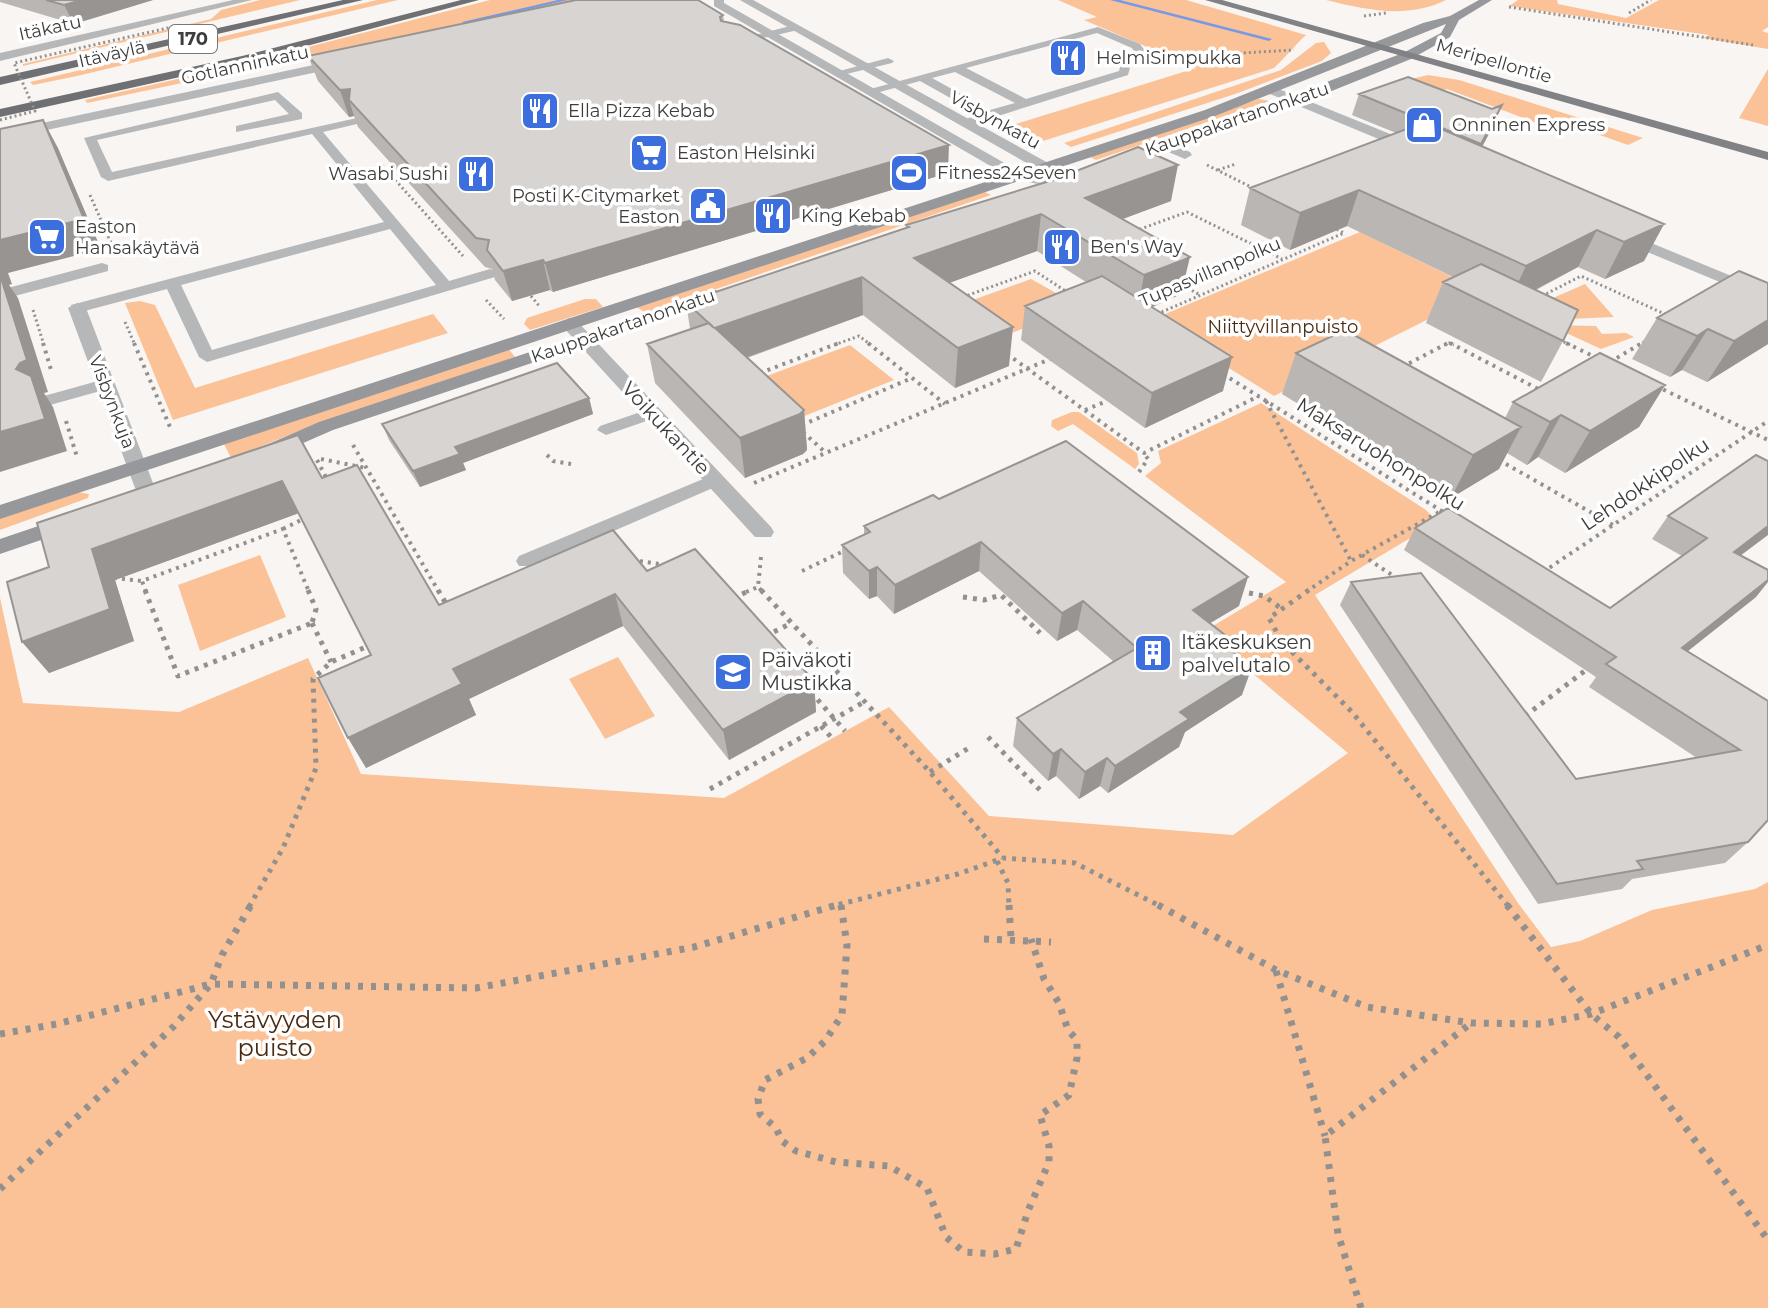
<svg xmlns="http://www.w3.org/2000/svg" width="1768" height="1308" viewBox="0 0 1768 1308" font-family="Montserrat,sans-serif">
  <style>
    .green { fill: #fbc297 }
    .lines { fill: none; stroke-linecap: round; stroke-linejoin: round }
    .stream { fill: #759ae7; fill-rule: evenodd }
    .path-far3 { stroke: #93918f; stroke-width: 3; stroke-dasharray: 2 3; stroke-linecap: butt }
    .path-far2 { stroke: #93918f; stroke-width: 4; stroke-dasharray: 3 5; stroke-linecap: butt }
    .path-far1 { stroke: #93918f; stroke-width: 5; stroke-dasharray: 4 6; stroke-linecap: butt }
    .path { stroke: #93918f; stroke-width: 7; stroke-dasharray: 5 8; stroke-linecap: butt }
    .lane { fill: #b6b7b9; fill-rule: evenodd }
    .street { fill: #b6b7b9; fill-rule: evenodd }
    .secondary { fill: #97989b; fill-rule: evenodd }
    .primary { fill: #818285; fill-rule: evenodd }
    .highway { fill: #6e7073; fill-rule: evenodd }
    .path-bridge { stroke: #93918f; stroke-width: 3; stroke-dasharray: 2 3; stroke-linecap: butt }
    .wall { fill: #bab6b4 }
    .shaded-wall { fill: #979492 }
    .building { fill: #d8d4d1; stroke: #979492; stroke-width: 2 }
    .labels { text-anchor: middle; stroke-width: 7; stroke-linejoin: round; paint-order: stroke }
    .far-street-label { font-size: 18px; fill: #3e3d3c; stroke: #fff }
    .shield { fill: #fff; stroke: #787776; stroke-width: 2 }
    .shield-label { font-size: 18px; font-weight: bold; fill: #3e3d3c }
    .far-poi-label { font-size: 18px; fill: #3e3d3c; stroke: #fff; text-anchor: start }
    .far-park-label { font-size: 18px; fill: #4a2b11; stroke: #fff }
    .street-label { font-size: 20px; fill: #3e3d3c; stroke: #fff }
    .poi-label { font-size: 20px; fill: #3e3d3c; stroke: #fff; text-anchor: start }
    .near-park-label { font-size: 24px; fill: #4a2b11; stroke: #fff }
  </style>
  <rect width="100%" height="100%" fill="#f9f5f2"/>
  <!-- green -->
  <path class="green" d="M260,0H300L23,66V64L211,19L221,10Z
    M377,0H398L77,76L33,85L30,82Z
    M490,0H577L87,103L85,100L239,65Z
    M1058,0H1186L1306,35C1295,45 1286,57 1274,68L1043,141H1026L1003,128L1196,68L1084,20L1097,17Z
    M1326,0H1446C1408,19 1366,10 1326,0Z
    M1518,0H1557L1558,4L1626,18L1659,0H1768V27L1762,31L1768,33V49L1703,38L1709,35L1509,6Z
    M1324,42L1331,53L1322,61L1238,93L1071,147L1064,143L1281,70L1316,43Z
    M1768,69V126L1739,118Z
    M1428,75L1459,80L1643,138L1628,145L1566,123L1552,129L1447,89L1437,92L1403,81Z
    M1259,99L1270,101L1096,160L1088,156Z
    M983,191L991,195L646,313L635,306Z
    M1360,232L1483,292L1274,396L1151,320Z
    M1031,279L1065,298L1063,314L1006,335L956,306Z
    M1585,284L1614,317L1568,319L1544,302Z
    M585,299H596L603,307L530,330L524,324L527,318Z
    M140,301L155,305L195,388L433,314L448,333L173,420L125,303Z
    M1549,325L1596,326L1602,334L1626,333L1634,337L1601,349Z
    M850,345L894,380L802,417L761,378Z
    M508,348L515,357L322,422L231,458L224,444Z
    M1261,403L1426,510L1437,522L1315,595L1518,903L1551,947L1580,941L1652,910L1755,889L1768,882V1308H0V598L23,703L179,712L308,658L361,774L724,798L889,707L989,816L1233,835L1348,753L1203,632L1286,582L1145,476L1161,463L1158,451Z
    M1072,412H1079L1137,453L1139,464L1135,469L1073,424L1058,431L1051,426L1052,420Z
    M77,492L89,494L88,498L0,530V518Z
    M260,555L286,617L200,651L178,585Z
    M618,657L655,716L605,739L569,679Z"/>
  <g class="lines">
    <!-- stream -->
    <path class="stream" d="M558,0H568L465,24L462,22Z
      M1110,0H1120L1272,39L1269,41Z"/>
    <!-- path-far3 -->
    <path class="path-far3" d="M1509,7L1753,45
      M1629,13L1651,0
      M1364,16L1386,13
      M1169,57L1294,50
      M382,165L463,256
      M1207,165L1255,189
      M1218,170L1236,164
      M90,195L111,243
      M1135,231L1187,212L1282,259
      M1179,283L1200,295
      M531,296L540,307
      M1542,296L1581,276L1667,315
      M963,297L1035,271L1070,294
      M486,300L504,319
      M33,310L44,345
      M1157,314L1344,233L1332,227
      M125,322L135,345
      M1559,340L1571,345
      M834,345L859,336L871,345
      M1444,345L1449,343L1454,345
      M1638,345L1646,341"/>
    <!-- path-far2 -->
    <path class="path-far2" d="M43,343L52,373
      M134,343L170,427
      M868,343L945,404
      M1450,343L1542,391
      M1566,343L1597,358
      M1007,354L1144,453L1259,396
      M1610,362L1642,343
      M1402,367L1448,343
      M760,373L839,343
      M1223,374L1445,513
      M1656,386L1768,440
      M1266,401L1351,561
      M1085,410L1107,401
      M66,421L77,457
      M802,425L912,378
      M803,432L826,453
      M353,445L439,592
      M547,455L553,461L571,464
      M321,459L366,468
      M317,460L327,479
      M1499,460L1613,525
      M1139,472L1148,459L1144,453
      M754,483L1055,357
      M283,529L307,517
      M1362,555L1398,579
      M761,557L758,587L763,592
      M632,560L666,565
      M802,571L848,549
      M1543,572L1768,421
      M114,578L142,581
      M146,592L142,581L283,529L309,592
      M746,592L758,587
      M1306,592L1351,561L1441,511"/>
    <!-- path-far1 -->
    <path class="path-far1" d="M145,590L178,676L312,623
      M308,590L316,609L312,623
      M438,590L448,607
      M761,590L930,772L1003,858
      M1309,590L1269,618L1282,642L1352,712L1509,907
      M1249,593L1264,596L1282,609
      M963,597L984,600L1001,595L1040,633
      M733,598L751,590
      M312,623L331,662
      M765,636L792,623
      M794,665L819,652
      M811,692L845,731
      M1525,716L1590,667
      M821,726L832,738
      M988,737L1040,790
      M930,772L972,746
      M710,789L864,702
      M997,861L1008,883L1009,907
      M249,907L283,848L316,768L313,679L331,662L373,644
      M829,907L958,874L1003,858L1075,863L1162,907"/>
    <!-- path -->
    <path class="path" d="M841,905L847,945L842,1015L825,1041L807,1058L765,1080L758,1099L760,1114L776,1128L782,1141L796,1151L836,1162L889,1166L927,1188L946,1237L964,1252L995,1254L1016,1249L1028,1211L1049,1162V1146L1040,1115L1069,1095L1077,1058V1040L1068,1030L1059,1003L1044,979L1031,939
      M1009,905L1011,938
      M1158,905L1276,970L1367,1007L1471,1023L1541,1024L1591,1014L1768,945
      M1507,905L1591,1014L1619,1037L1768,1240
      M984,939L1051,942
      M1276,971L1325,1136
      M0,1034L57,1024L211,984L476,988L694,947L837,905
      M0,1189L173,1027L211,984L222,955L251,905
      M1361,1308L1338,1234L1325,1136L1470,1024"/>
    <!-- lane -->
    <path class="lane" d="M794,25L799,28L798,30L733,45L728,42Z
      M1098,27L1140,44L1150,58L1131,64L1128,75L966,126L956,123L979,114L920,81L869,95L863,91ZM1097,33L1132,48L1137,56L1122,60L1119,71L1026,99L966,68ZM955,72L1015,103L990,110L932,78Z
      M888,58L894,61L892,63L838,76L832,73Z
      M278,92L302,113V119L236,132V126L289,114L275,100L97,140L112,172L357,118V124L323,132L449,281L490,269L495,271V277L207,362L199,357L167,289L77,313L71,311V305L384,222L312,134L108,181L101,177L84,138ZM390,229L436,285L212,350L181,285Z
      M105,379L111,380L114,384L111,388L50,405L41,400L44,396Z
      M652,408L661,413L658,417L606,435L597,430L600,426Z
      M715,474L724,480L722,484L533,566H519L516,561L519,556Z"/>
    <!-- street -->
    <path class="street" d="M233,0H252L0,61V53Z
      M714,0H724V3L1022,173L1043,177L1039,170L740,0H753L1050,164L1060,183L1053,187L1013,179L714,6Z
      M346,58L350,59V65L0,140V132Z
      M1269,85L1420,146L1422,149L1410,152L1265,92L1263,89Z
      M1164,141L1190,152L1192,155L1185,159L1159,148L1157,145Z
      M1622,231L1768,291V302L1616,239V233Z
      M102,263L108,265V271L0,300V290Z
      M77,303L86,308L158,496L155,501L148,503L138,496L68,308Z
      M569,318L575,319L771,527L774,532L771,537H755L563,327L560,323Z"/>
    <!-- secondary -->
    <path class="secondary" d="M1479,0H1492L1459,20L1450,37L1411,59L1302,103L1204,136L1192,133L1403,53L1441,33L1446,24L1215,116L0,519V505L1205,110L1423,23L1450,16Z
      M716,290L724,295L722,299L333,430L278,454L271,456L261,450L264,446L319,422Z
      M71,515L79,517L82,522L79,527L0,554V539Z"/>
    <!-- primary -->
    <path class="primary" d="M1205,0H1222L1768,152V160Z"/>
    <!-- highway -->
    <path class="highway" d="M343,0H363L0,85V77Z
      M461,0H479L243,63L0,117V109L242,56Z"/>
    <!-- path-bridge -->
    <path class="path-bridge" d="M0,120L35,111L14,63L181,25"/>
  </g>
  <!-- wall -->
  <path class="wall" d="M0,0H153L74,24L0,2Z
    M723,15L724,21L948,173L553,292L550,290L512,301L495,280L492,269L485,267L358,127L354,116L349,117L318,81L308,56Z
    M1359,94L1493,126L1482,147L1664,224L1644,261L1605,279L1578,267L1536,290L1563,341L1541,382L1426,323L1443,282L1453,277L1347,226L1290,250L1241,225L1250,188L1396,133L1352,115Z
    M1171,201L1122,219L1181,294L1152,307L1223,391L1145,428L1021,340L1025,306L1086,282L1037,251L949,283L1009,366L955,388L863,315L747,358L804,410L807,450L803,454L745,478L655,383L647,344L690,329L686,302L906,228V225Z
    M1768,283V344L1707,382L1682,370L1670,377L1632,359L1657,318Z
    M1296,353L1505,418L1513,402L1665,385L1639,427L1565,473L1538,457L1527,465L1507,453L1499,469L1451,498L1282,394Z
    M589,398L593,414L463,463L466,470L420,487L389,440L382,424Z
    M322,478L439,605L647,571L814,681L816,712L729,760L623,626L469,699L476,715L366,768L371,655L299,513L115,580L134,641L49,673L7,582Z
    M939,499L1239,606L1210,623L1225,635L1222,643L1242,695L1185,732L1179,747L1108,793L1100,786L1079,799L1056,776L1048,781L1013,746L1017,718L1113,661L1077,630L1057,641L979,571L894,614L877,596L869,599L843,573L842,545L864,534V526Z
    M1668,516L1741,555L1756,597L1688,651L1768,701L1748,842L1725,863L1632,879L1622,889L1538,904L1340,605L1351,582L1576,779L1697,758L1589,687L1596,677L1404,550L1415,528L1610,608L1682,556L1652,539Z"/>
  <!-- shaded-wall -->
  <path class="shaded-wall" d="M82,0H153L74,24L64,5Z
    M350,89L349,100L354,116L349,117L340,90Z
    M1502,105L1493,126L1472,166L1481,144Z
    M43,120L58,148L101,249L8,273L12,284L9,285L18,298L48,392L44,393L53,407L67,451L0,472V432L16,369L0,287V240Z
    M949,145L948,173L553,292L545,263Z
    M1178,165L1171,201L1080,235L1085,198Z
    M1359,190L1347,226L1290,250L1300,213Z
    M1041,214L1037,251L913,296L914,258Z
    M1664,224L1644,261L1605,279L1624,242Z
    M1597,230L1578,267L1508,304L1526,266Z
    M1190,257L1181,294L1137,314L1144,275Z
    M543,260L550,290L512,301L503,271Z
    M862,277L863,315L720,367L715,328Z
    M1768,320V344L1707,382L1734,341Z
    M1013,327L1009,366L955,388L958,348Z
    M1708,329L1682,370L1670,377L1697,336Z
    M1232,357L1223,391L1145,428L1152,393Z
    M1665,385L1639,427L1565,473L1590,431Z
    M589,398L593,414L463,463L466,470L420,487L413,471L455,447Z
    M804,410L807,450L803,454L745,478L740,438Z
    M1561,415L1538,457L1527,465L1550,422Z
    M1521,427L1499,469L1451,498L1473,455Z
    M282,481L299,513L115,580L134,641L49,673L22,642L92,549Z
    M1768,526V535L1716,574L1734,552Z
    M981,542L979,571L894,614L895,585Z
    M877,567V596L869,599V571Z
    M1248,577L1239,606L1185,638L1193,610Z
    M1768,580V582L1756,597L1664,670L1682,648Z
    M615,594L623,626L469,699L476,715L366,768L348,738L453,669Z
    M1083,601L1077,630L1057,641L1062,613Z
    M1252,667L1242,695L1185,732L1179,747L1108,793L1115,766L1180,712Z
    M814,681L816,712L729,760L723,730Z
    M1061,749L1056,776L1048,781L1053,754Z
    M1107,758L1100,786L1079,799L1085,772Z"/>
  <!-- building -->
  <path class="building" d="M46,0H82L64,5Z
    M576,0H698L723,15L720,17L721,21L740,25L949,145L545,263L543,260L503,271L487,250L489,240L476,238L349,100L350,89L340,90L308,56Z
    M1408,77L1492,109L1502,105L1481,144L1359,94Z
    M43,120L84,219L0,240V129Z
    M1425,122L1664,224L1624,242L1597,230L1526,266L1359,190L1300,213L1250,188Z
    M1138,147L1178,165L1085,198L1190,257L1186,259L1144,275L1041,214L914,258L1013,327L958,348L862,277L715,328L804,410L800,414L740,438L647,344L709,323L714,328L686,302L909,227L906,225L1053,180Z
    M1481,264L1578,310L1563,341L1443,282Z
    M1739,271L1768,283V320L1734,341L1708,329L1697,336L1657,318Z
    M0,275L27,360L20,363L16,369L31,376L45,419L0,432Z
    M1102,276L1232,357L1152,393L1025,306Z
    M1345,330L1521,427L1473,455L1296,353Z
    M1600,353L1665,385L1590,431L1561,415L1550,422L1513,402Z
    M557,363L589,398L455,447L460,454L413,471L382,424Z
    M298,435L322,478L357,465L439,605L613,530L647,571L695,549L814,681L723,730L615,594L453,669L462,684L348,738L318,678L371,655L282,481L92,549L110,609L22,642L7,582L49,567L37,523Z
    M1066,441L1248,577L1193,610L1225,635L1218,640L1252,667L1180,712L1189,719L1115,766L1107,758L1085,772L1061,749L1053,754L1017,718L1137,648L1083,601L1062,613L981,542L895,585L877,567L869,571L842,545L870,532L864,526L933,495L939,499Z
    M1756,455L1768,461V526L1734,552L1768,570V580L1682,648L1768,701V820L1748,842L1637,861L1643,869L1557,884L1351,582L1421,573L1576,779L1740,750L1606,664L1616,657L1415,528L1448,508L1610,608L1707,538L1668,516Z"/>
  <!-- icons -->
  <defs>
    <symbol id="restaurant-square" viewBox="-11 -11 22 22"><rect x="-9" y="-9" width="18" height="18" rx="4" fill="#3c6ede" stroke="#fff"/><path d="M-5-6h1v4h1v-4h1v4h1v-4h1v5L-1.5 .5V6h-2V.5L-5-1ZM5-6V6H3V1.5H1.5Q1.5-4 5-6Z" fill="#fff"/></symbol>
    <symbol id="shop-square" viewBox="-11 -11 22 22"><rect x="-9" y="-9" width="18" height="18" rx="4" fill="#3c6ede" stroke="#fff"/><path d="M-5-2.5h2.3a2.7 3.5 0 0 1 5.4 0H5L5.5 6h-11ZM-1.5-2.5h3a1.5 2.3 0 0 0-3 0Z" fill="#fff"/></symbol>
    <symbol id="supermarket-square" viewBox="-11 -11 22 22"><rect x="-9" y="-9" width="18" height="18" rx="4" fill="#3c6ede" stroke="#fff"/><path d="M-6-5.5h2.5l.6 2H6L4.5 2H-2.5L-4.4-4H-6ZM-1.5 3.2a1.3 1.3 0 1 0 .1 0ZM3 3.2a1.3 1.3 0 1 0 .1 0Z" fill="#fff"/></symbol>
    <symbol id="stadium-square" viewBox="-11 -11 22 22"><rect x="-9" y="-9" width="18" height="18" rx="4" fill="#3c6ede" stroke="#fff"/><path d="M0-5a6.5 5 0 1 0 0 10a6.5 5 0 1 0 0-10ZM-3.5-1.8h7v3.6h-7Z" fill="#fff"/></symbol>
    <symbol id="civic-square" viewBox="-11 -11 22 22"><rect x="-9" y="-9" width="18" height="18" rx="4" fill="#3c6ede" stroke="#fff"/><path d="M-.6-6.5H3V-4.5H.6V-3L4-1V1h2V6H-6V1h2V-1L-.6-3ZM-1.2 2.5V6h2.4V2.5Z" fill="#fff"/></symbol>
    <symbol id="building-square" viewBox="-11 -11 22 22"><rect x="-9" y="-9" width="18" height="18" rx="4" fill="#3c6ede" stroke="#fff"/><path d="M-4-6H4V6H1V3H-1V6H-4ZM-2.5-4.3h1.7v1.8h-1.7ZM.8-4.3h1.7v1.8H.8ZM-2.5-1h1.7V.8h-1.7ZM.8-1h1.7V.8H.8Z" fill="#fff"/></symbol>
    <symbol id="school-square" viewBox="-11 -11 22 22"><rect x="-9" y="-9" width="18" height="18" rx="4" fill="#3c6ede" stroke="#fff"/><path d="M0-5L7-2L0 1L-7-2ZM-4 1L0 2.5L4 1V4Q0 6-4 4Z" fill="#fff"/></symbol>
  </defs>
  <g fill-rule="evenodd">
    <use href="#restaurant-square" x="1046" y="36" width="44" height="44"/>
    <use href="#restaurant-square" x="518" y="89" width="44" height="44"/>
    <use href="#shop-square" x="1402" y="103" width="44" height="44"/>
    <use href="#supermarket-square" x="627" y="131" width="44" height="44"/>
    <use href="#stadium-square" x="887" y="151" width="44" height="44"/>
    <use href="#restaurant-square" x="454" y="152" width="44" height="44"/>
    <use href="#civic-square" x="686" y="184" width="44" height="44"/>
    <use href="#restaurant-square" x="751" y="194" width="44" height="44"/>
    <use href="#supermarket-square" x="25" y="215" width="44" height="44"/>
    <use href="#restaurant-square" x="1040" y="225" width="44" height="44"/>
    <use href="#building-square" x="1131" y="631" width="44" height="44"/>
    <use href="#school-square" x="711" y="650" width="44" height="44"/>
  </g>
  <g class="labels">
    <!-- far-street labels -->
    <g class="far-street-label">
      <text transform="translate(50 28) rotate(-12)" y="6">Itäkatu</text>
      <text transform="translate(112 54) rotate(-13)" y="6">Itäväylä</text>
      <text transform="translate(1494 61) rotate(16)" y="6">Meripellontie</text>
      <text transform="translate(245 65) rotate(-12)" y="6">Gotlanninkatu</text>
      <text transform="translate(1237 119) rotate(-19)" y="6">Kauppakartanonkatu</text>
      <text transform="translate(995 120) rotate(29)" y="6">Visbynkatu</text>
      <text transform="translate(1210 272) rotate(-23)" y="6">Tupasvillanpolku</text>
      <text transform="translate(623 326) rotate(-19)" y="6">Kauppakartanonkatu</text>
      <text transform="translate(112 402) rotate(69)" y="6">Visbynkuja</text>
    </g>
    <!-- shield labels -->
    <rect class="shield" x="169" y="25" width="48" height="28" rx="6"/>
    <g class="shield-label">
      <text x="193" y="45">170</text>
    </g>
    <!-- far-poi labels -->
    <g class="far-poi-label">
      <text x="1096" y="64">HelmiSimpukka</text>
      <text x="568" y="117">Ella Pizza Kebab</text>
      <text x="1452" y="131">Onninen Express</text>
      <text x="677" y="159">Easton Helsinki</text>
      <text x="937" y="179">Fitness24Seven</text>
      <text x="448" y="180" text-anchor="end">Wasabi Sushi</text>
      <text x="680" y="202" text-anchor="end">Posti K-Citymarket<tspan x="680" dy="21">Easton</tspan></text>
      <text x="801" y="222">King Kebab</text>
      <text x="75" y="233">Easton<tspan x="75" dy="21">Hansakäytävä</tspan></text>
      <text x="1090" y="253">Ben's Way</text>
    </g>
    <!-- far-park labels -->
    <g class="far-park-label">
      <text x="1283" y="333">Niittyvillanpuisto</text>
    </g>
    <!-- street labels -->
    <g class="street-label">
      <text transform="translate(666 428) rotate(47)" y="7">Voikukantie</text>
      <text transform="translate(1381 454) rotate(32)" y="7">Maksaruohonpolku</text>
      <text transform="translate(1645 484) rotate(-34)" y="7">Lehdokkipolku</text>
    </g>
    <!-- poi labels -->
    <g class="poi-label">
      <text x="1181" y="649">Itäkeskuksen<tspan x="1181" dy="23">palvelutalo</tspan></text>
      <text x="761" y="667">Päiväkoti<tspan x="761" dy="23">Mustikka</tspan></text>
    </g>
    <!-- near-park labels -->
    <g class="near-park-label">
      <text x="275" y="1028">Ystävyyden<tspan x="275" dy="28">puisto</tspan></text>
    </g>
  </g>
</svg>
